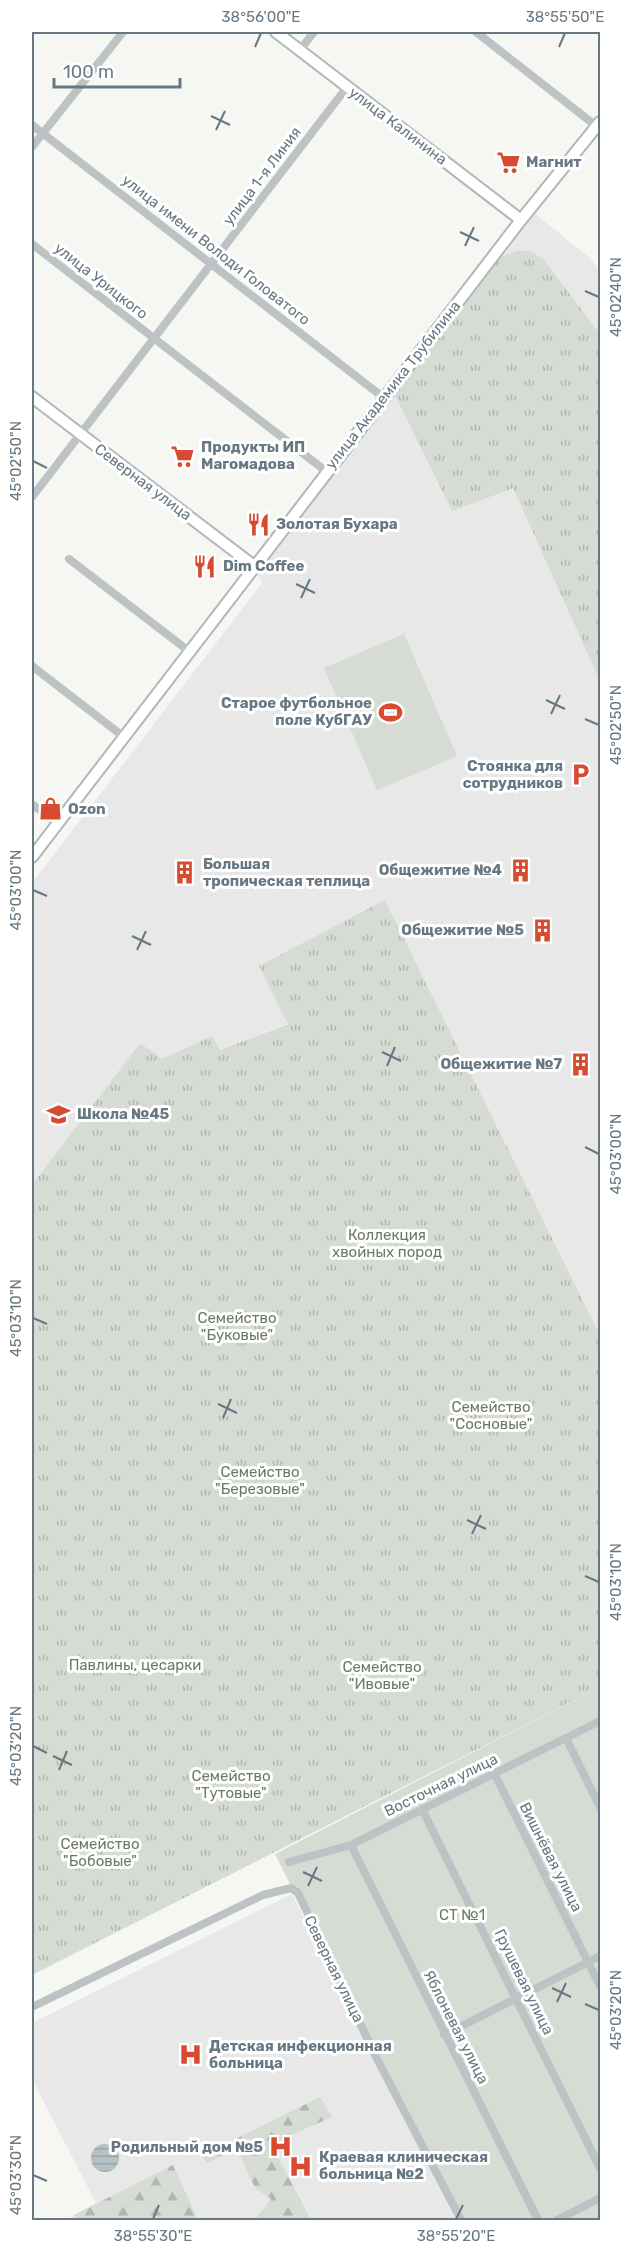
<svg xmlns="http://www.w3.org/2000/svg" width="632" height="2252" viewBox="0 0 632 2252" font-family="Rubik,sans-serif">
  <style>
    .built { fill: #e7e8e7 }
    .forest { fill: url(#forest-firs) }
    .park { fill: url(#park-tufts) }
    .garden { fill: #d6dbd3 }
    .water { fill: url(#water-rules) }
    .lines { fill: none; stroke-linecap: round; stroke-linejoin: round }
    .major-casing { stroke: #b1b6ba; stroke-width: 14 }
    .minor { stroke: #bdc2c5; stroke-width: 8 }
    .major { stroke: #fff; stroke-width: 10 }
    .ticks { fill: none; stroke: #677883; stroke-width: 2 }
    .labels { text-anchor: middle; stroke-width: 6; stroke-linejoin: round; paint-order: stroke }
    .street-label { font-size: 15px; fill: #677883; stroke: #fff }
    .poi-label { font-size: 15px; font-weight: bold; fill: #677883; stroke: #fff; text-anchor: start }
    .park-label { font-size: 15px; fill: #6b7a65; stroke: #fff }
    .neatline { fill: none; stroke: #677883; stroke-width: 2 }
    .ticks-label { font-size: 15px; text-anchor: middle; fill: #677883 }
  </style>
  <defs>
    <pattern id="forest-firs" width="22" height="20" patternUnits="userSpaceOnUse" patternTransform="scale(1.5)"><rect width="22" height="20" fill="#d6dbd3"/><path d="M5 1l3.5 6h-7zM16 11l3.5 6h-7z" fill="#b1b6b1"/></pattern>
    <pattern id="park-tufts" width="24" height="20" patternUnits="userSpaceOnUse" patternTransform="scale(1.5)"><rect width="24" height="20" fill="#d6dbd3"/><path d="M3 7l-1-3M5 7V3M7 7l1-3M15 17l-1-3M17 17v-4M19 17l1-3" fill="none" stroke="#b1b6b1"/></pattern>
    <pattern id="water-rules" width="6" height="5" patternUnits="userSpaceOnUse" patternTransform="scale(1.5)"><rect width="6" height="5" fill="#b5c2c5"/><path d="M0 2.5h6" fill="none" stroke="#97a2a5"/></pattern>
  </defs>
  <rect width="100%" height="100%" fill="#f6f6f3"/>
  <!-- built -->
  <path class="built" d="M535,214L590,258L600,271V1335L385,900L288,1023L220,1050L212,1036L162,1060L140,1043L32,1185V883L262,583L257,573Z
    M292,1894L456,2220H66L96,2203L32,2079V2023Z"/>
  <!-- forest -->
  <path class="forest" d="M320,2097L332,2117L271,2144L311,2220H255L271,2199L255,2188L240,2155L226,2154L208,2163L201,2156Z
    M173,2165L198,2220H77L74,2215Z"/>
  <!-- park -->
  <path class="park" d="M516,251H531L543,259L600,334V681L513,488L452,511L395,395L501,257Z
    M385,900L600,1335V1687L32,1975V1185L140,1043L162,1059L212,1036L220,1050L288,1024L259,966Z"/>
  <!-- garden -->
  <path class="garden" d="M404,634L457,756L377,790L324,668Z
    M600,1687V2220H459L275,1854Z"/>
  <!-- water -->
  <path class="water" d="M91 2158a14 14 0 1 1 28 0a14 14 0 1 1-28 0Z"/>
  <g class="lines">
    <defs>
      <path id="major" d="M276,32L521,220
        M32,397L254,566
        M32,857L521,220L600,122"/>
    </defs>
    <!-- major casing -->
    <use href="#major" class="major-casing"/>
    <!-- minor -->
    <path class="minor" d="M476,32L600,129
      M300,50L314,32
      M32,125L384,398
      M32,147L123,32
      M32,244L327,472
      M32,497L347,87
      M69,559L190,652
      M32,666L124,737
      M32,804L56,823
      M566,1738L600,1807
      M494,1773L600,1986
      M422,1809L600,2168
      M351,1845L538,2220
      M289,1862L351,1845L600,1721
      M32,2007L263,1895L291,1888L298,1893L376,2057L461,2220
      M444,2035L600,1956
      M557,2220L600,2198"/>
    <!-- major -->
    <use href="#major" class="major"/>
  </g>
  <!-- ticks -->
  <path class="ticks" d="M255,47L261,33M559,47L565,33M211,116L230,125M216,130L225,111M460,232L479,241M465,246L474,227M585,291L599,297M33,461L47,468M296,584L315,593M301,598L310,579M546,700L565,709M551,714L560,695M585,719L599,725M33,890L47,896M132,936L151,945M137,950L146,931M382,1052L401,1061M387,1066L395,1047M585,1147L599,1154M33,1318L47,1324M218,1404L237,1413M223,1418L231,1399M467,1520L486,1529M472,1534L481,1515M585,1576L599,1582M33,1746L47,1753M53,1756L72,1765M59,1770L67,1751M303,1872L322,1881M308,1886L317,1867M552,1988L571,1997M557,2002L566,1983M585,2004L599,2010M33,2175L47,2181M153,2219L159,2205M456,2219L463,2205"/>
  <!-- icons -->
  <defs>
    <symbol id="supermarket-bare" viewBox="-9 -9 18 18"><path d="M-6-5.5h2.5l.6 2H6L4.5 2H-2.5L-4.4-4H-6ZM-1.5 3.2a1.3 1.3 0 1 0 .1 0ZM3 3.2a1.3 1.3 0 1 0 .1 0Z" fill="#d94b31" stroke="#fff" stroke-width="2.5" paint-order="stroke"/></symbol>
    <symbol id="restaurant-bare" viewBox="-9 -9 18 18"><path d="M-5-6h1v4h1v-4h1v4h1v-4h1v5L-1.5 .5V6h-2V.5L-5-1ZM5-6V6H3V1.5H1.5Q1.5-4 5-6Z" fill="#d94b31" stroke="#fff" stroke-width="2.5" paint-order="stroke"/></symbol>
    <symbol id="stadium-bare" viewBox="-9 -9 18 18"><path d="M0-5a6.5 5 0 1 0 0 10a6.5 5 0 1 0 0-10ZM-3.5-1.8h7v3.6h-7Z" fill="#d94b31" stroke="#fff" stroke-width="2.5" paint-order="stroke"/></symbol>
    <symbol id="parking-bare" viewBox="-9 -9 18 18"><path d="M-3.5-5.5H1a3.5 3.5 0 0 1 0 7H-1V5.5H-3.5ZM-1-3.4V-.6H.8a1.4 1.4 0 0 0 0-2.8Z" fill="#d94b31" stroke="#fff" stroke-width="2.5" paint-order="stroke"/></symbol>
    <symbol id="shop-bare" viewBox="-9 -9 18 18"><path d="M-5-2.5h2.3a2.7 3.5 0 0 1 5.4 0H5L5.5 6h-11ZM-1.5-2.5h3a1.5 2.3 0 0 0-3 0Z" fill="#d94b31" stroke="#fff" stroke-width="2.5" paint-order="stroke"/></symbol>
    <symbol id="building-bare" viewBox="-9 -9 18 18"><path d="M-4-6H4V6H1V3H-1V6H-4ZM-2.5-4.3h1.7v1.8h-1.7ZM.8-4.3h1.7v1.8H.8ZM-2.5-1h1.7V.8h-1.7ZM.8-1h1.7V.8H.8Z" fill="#d94b31" stroke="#fff" stroke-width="2.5" paint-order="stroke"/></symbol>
    <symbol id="school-bare" viewBox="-9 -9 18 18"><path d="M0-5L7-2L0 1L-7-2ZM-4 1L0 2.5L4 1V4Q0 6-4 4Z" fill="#d94b31" stroke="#fff" stroke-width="2.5" paint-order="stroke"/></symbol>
    <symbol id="hospital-bare" viewBox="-9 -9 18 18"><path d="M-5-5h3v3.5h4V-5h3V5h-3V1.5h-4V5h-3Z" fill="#d94b31" stroke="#fff" stroke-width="2.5" paint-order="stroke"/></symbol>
  </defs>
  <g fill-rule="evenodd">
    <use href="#supermarket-bare" x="492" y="146" width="33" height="33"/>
    <use href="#supermarket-bare" x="166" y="440" width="33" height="33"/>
    <use href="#restaurant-bare" x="242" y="508" width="33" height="33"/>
    <use href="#restaurant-bare" x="188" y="550" width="33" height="33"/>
    <use href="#stadium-bare" x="374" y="696" width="33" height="33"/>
    <use href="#parking-bare" x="564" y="758" width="33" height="33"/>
    <use href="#shop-bare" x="34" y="792" width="33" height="33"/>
    <use href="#building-bare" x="504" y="854" width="33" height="33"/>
    <use href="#building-bare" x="168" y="856" width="33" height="33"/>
    <use href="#building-bare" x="526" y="914" width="33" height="33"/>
    <use href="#building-bare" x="564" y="1048" width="33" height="33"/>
    <use href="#school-bare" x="42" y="1098" width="33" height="33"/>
    <use href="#hospital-bare" x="174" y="2038" width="33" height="33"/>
    <use href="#hospital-bare" x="264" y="2130" width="33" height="33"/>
    <use href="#hospital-bare" x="284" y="2150" width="33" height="33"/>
  </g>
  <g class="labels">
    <!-- street labels -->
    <g class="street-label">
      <text transform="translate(398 126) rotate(37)" y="5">улица Калинина</text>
      <text transform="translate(262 176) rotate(-53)" y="5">улица 1-я Линия</text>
      <text transform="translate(216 250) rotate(38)" y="5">улица имени Володи Головатого</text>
      <text transform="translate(101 281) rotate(38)" y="5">улица Урицкого</text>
      <text transform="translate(393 385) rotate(-52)" y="5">улица Академика Трубилина</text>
      <text transform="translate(143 482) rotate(37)" y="5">Северная улица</text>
      <text transform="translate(441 1785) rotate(-26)" y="5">Восточная улица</text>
      <text transform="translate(551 1857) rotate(63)" y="5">Вишнёвая улица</text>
      <text transform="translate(334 1969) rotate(64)" y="5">Северная улица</text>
      <text transform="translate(524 1982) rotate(64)" y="5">Грушевая улица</text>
      <text transform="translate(456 2027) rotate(63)" y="5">Яблоневая улица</text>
    </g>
    <!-- poi labels -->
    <g class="poi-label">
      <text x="526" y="167">Магнит</text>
      <text x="201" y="452">Продукты ИП<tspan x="201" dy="17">Магомадова</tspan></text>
      <text x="276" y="529">Золотая Бухара</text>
      <text x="223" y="571">Dim Coffee</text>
      <text x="372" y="708" text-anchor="end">Старое футбольное<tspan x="372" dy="17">поле КубГАУ</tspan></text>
      <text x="563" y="771" text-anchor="end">Стоянка для<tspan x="563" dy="17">сотрудников</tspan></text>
      <text x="68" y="814">Ozon</text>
      <text x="203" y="869">Большая<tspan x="203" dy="17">тропическая теплица</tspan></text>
      <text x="502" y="875" text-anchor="end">Общежитие №4</text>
      <text x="524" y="935" text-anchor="end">Общежитие №5</text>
      <text x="562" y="1069" text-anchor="end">Общежитие №7</text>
      <text x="77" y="1119">Школа №45</text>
      <text x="209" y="2051">Детская инфекционная<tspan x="209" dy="17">больница</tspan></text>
      <text x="263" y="2152" text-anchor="end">Родильный дом №5</text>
      <text x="319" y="2162">Краевая клиническая<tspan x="319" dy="17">больница №2</tspan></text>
    </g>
    <!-- park labels -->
    <g class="park-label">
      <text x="387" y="1240">Коллекция<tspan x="387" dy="17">хвойных пород</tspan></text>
      <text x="237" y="1323">Семейство<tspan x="237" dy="17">"Буковые"</tspan></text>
      <text x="491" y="1412">Семейство<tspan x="491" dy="17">"Сосновые"</tspan></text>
      <text x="260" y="1477">Семейство<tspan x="260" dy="17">"Березовые"</tspan></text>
      <text x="135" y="1670">Павлины, цесарки</text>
      <text x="382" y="1672">Семейство<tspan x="382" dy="17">"Ивовые"</tspan></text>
      <text x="231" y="1781">Семейство<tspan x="231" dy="17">"Тутовые"</tspan></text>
      <text x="100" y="1849">Семейство<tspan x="100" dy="17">"Бобовые"</tspan></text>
      <text x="462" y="1920">СТ №1</text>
    </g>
  </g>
  <!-- border -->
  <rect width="632" height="2252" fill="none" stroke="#ffffff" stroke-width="66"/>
  <!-- scale -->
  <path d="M54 78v9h126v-9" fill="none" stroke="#677883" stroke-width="3"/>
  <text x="63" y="78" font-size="18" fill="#677883" stroke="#ffffff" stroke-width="4.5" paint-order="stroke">100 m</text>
  <rect x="33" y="33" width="566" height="2186" class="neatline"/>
  <g class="ticks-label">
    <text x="261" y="22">38°56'00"E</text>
    <text x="565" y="22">38°55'50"E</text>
    <text transform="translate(616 297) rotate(-90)" y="5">45°02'40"N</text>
    <text transform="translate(16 461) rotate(-90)" y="5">45°02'50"N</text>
    <text transform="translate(616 725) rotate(-90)" y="5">45°02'50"N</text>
    <text transform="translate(16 890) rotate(-90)" y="5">45°03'00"N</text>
    <text transform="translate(616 1154) rotate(-90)" y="5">45°03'00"N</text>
    <text transform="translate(16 1318) rotate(-90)" y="5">45°03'10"N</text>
    <text transform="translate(616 1582) rotate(-90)" y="5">45°03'10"N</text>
    <text transform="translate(16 1746) rotate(-90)" y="5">45°03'20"N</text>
    <text transform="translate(616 2010) rotate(-90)" y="5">45°03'20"N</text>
    <text transform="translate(16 2175) rotate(-90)" y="5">45°03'30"N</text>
    <text x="153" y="2241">38°55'30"E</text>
    <text x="456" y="2241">38°55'20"E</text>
  </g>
</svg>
